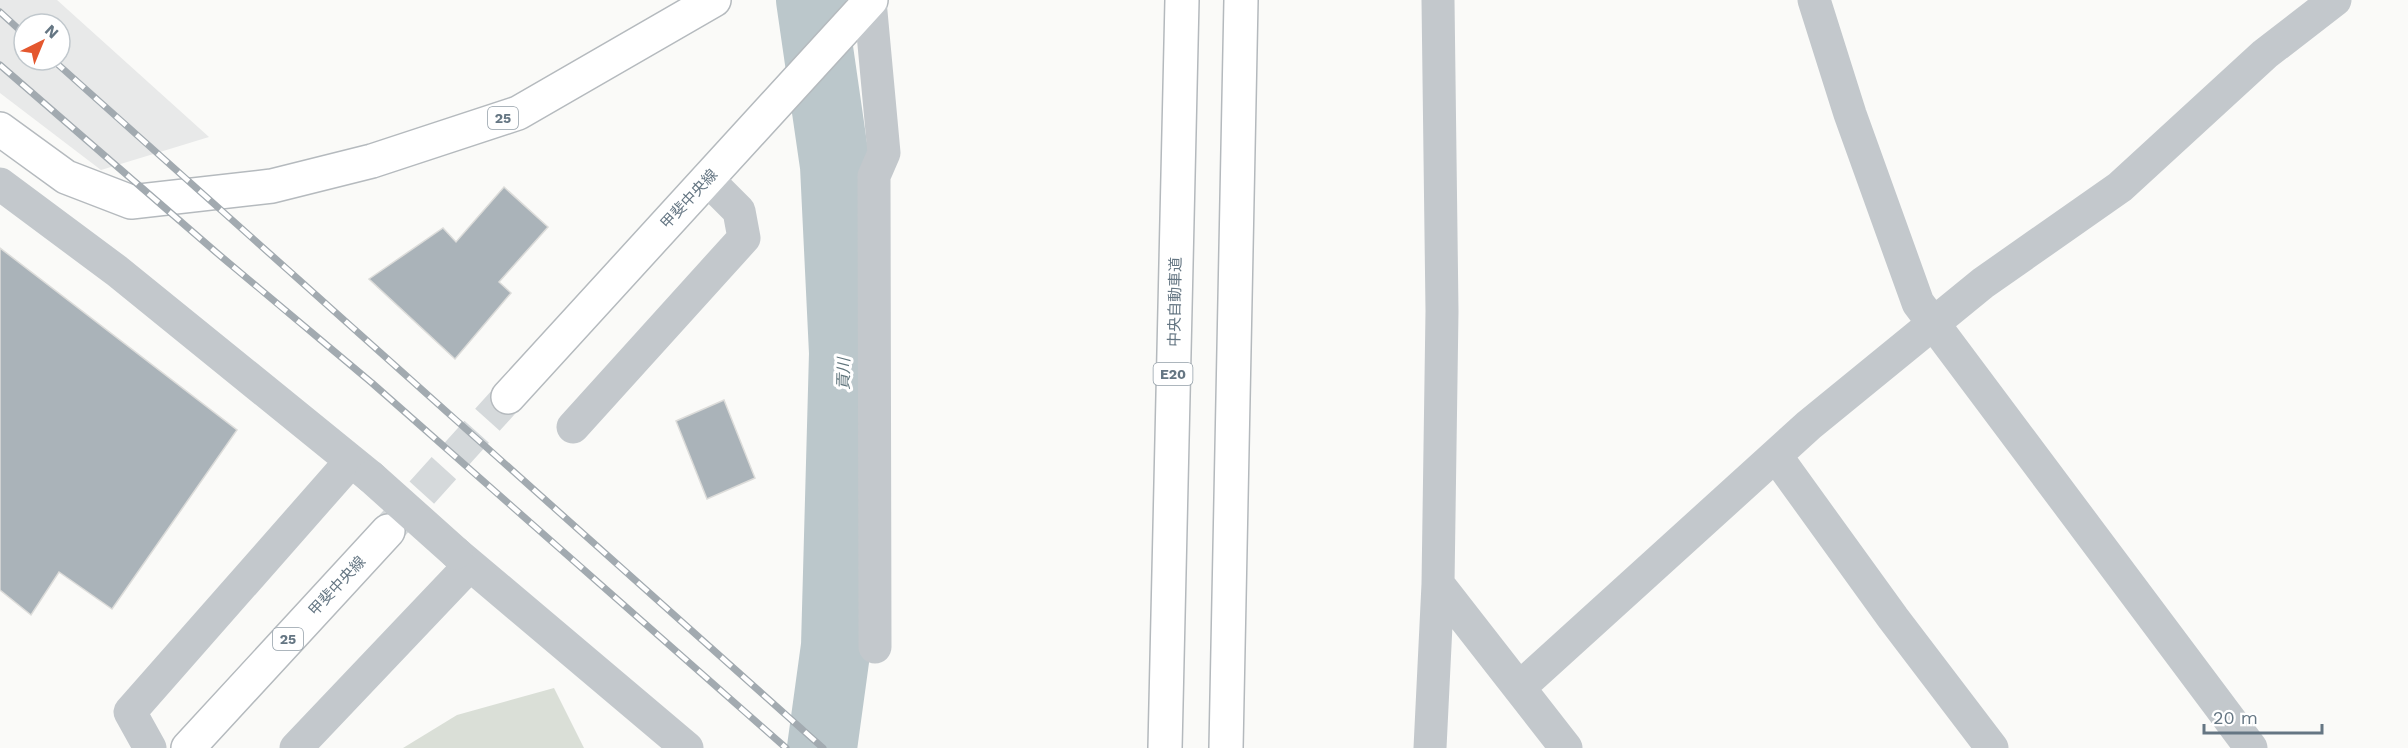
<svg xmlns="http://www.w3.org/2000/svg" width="2408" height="748" viewBox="0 0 2408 748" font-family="'Work Sans','Noto Sans JP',sans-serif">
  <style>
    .built { fill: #e8e9e9; fill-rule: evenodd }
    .green { fill: #dadfd7 }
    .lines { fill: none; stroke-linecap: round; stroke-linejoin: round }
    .river { stroke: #bbc7cb; stroke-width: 70 }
    .building { fill: #aab3b9; stroke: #dcdcda; stroke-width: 1.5 }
    .primary-tunnel { stroke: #d5d9db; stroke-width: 33; stroke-dasharray: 33 16; stroke-linecap: butt }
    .primary-casing { stroke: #b5babe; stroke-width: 36 }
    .motorway-casing { stroke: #b4b9bd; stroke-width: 36 }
    .minor { stroke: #c3c8cc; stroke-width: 33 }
    .primary { stroke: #fff; stroke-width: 33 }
    .motorway { stroke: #fff; stroke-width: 33 }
    .rail-casing { stroke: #a2aab0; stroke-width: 7 }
    .rail { stroke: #fff; stroke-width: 4.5; stroke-dasharray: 14; stroke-linecap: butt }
    .minor-bridge { stroke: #c3c8cc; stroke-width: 33 }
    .labels { text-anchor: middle; stroke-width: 6; stroke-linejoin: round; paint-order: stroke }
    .shield { fill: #fff; stroke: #939fa8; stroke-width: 1.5 }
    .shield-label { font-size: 14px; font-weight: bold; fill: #657683 }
    .street-label { font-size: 15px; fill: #657683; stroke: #fff }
    .water-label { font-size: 16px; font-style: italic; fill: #60757c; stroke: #fff }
  </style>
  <rect width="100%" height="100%" fill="#fafaf8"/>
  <!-- built -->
  <path class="built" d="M0,0H57L209,137L101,170L0,93ZM24,24H60V60H24Z"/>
  <!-- green -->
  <path class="green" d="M554,688L584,748H403L457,715Z"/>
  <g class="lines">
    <!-- river -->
    <path class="river" d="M811,0L835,166L844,353L836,646L822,748"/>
  </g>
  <!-- building -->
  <path class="building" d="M504,187L548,227L499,282L511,293L455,359L369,279L443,228L456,242Z
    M0,248L237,430L112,609L59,572L31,615L0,590Z
    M724,400L755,478L707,499L676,421Z"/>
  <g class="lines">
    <!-- primary-tunnel -->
    <path class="primary-tunnel" d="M389,529L508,397"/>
    <defs>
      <path id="primary" d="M0,129L66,177L131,202L272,186L372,161L518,113L714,0
        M508,397L871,0
        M188,748L388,531"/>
      <path id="motorway" d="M1165,748L1182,0
        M1226,748L1241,0"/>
    </defs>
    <!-- primary casing -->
    <use href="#primary" class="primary-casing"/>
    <!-- motorway casing -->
    <use href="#motorway" class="motorway-casing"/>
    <!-- minor -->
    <path class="minor" d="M1814,0L1850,114L1918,303L2251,748
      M870,1L884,153L874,176L875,647
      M0,184L117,271L371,477
      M573,427L744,238L739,211L707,179
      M1776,456L1893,618L1992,748
      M456,553L687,748
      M1438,584L1566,748
      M1519,688L1809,425L1983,283L2120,187L2265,54L2335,0
      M150,748L130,712L351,461
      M296,748L470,565
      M1430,748L1438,584L1442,311L1438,0"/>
    <!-- primary -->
    <use href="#primary" class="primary"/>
    <!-- motorway -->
    <use href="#motorway" class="motorway"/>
    <defs>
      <path id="rail" d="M0,12L24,34
        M53,60L823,748
        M0,65L217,253L372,383L786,748"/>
    </defs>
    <!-- rail casing -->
    <use href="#rail" class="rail-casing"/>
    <!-- rail -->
    <use href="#rail" class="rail"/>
    <!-- minor-bridge -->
    <path class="minor-bridge" d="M371,477L456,553"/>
  </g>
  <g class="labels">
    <!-- shield labels -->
    <g class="shield">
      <rect x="488" y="107" width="30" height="22" rx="4.5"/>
      <rect x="1153.5" y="363" width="39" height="22" rx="4.5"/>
      <rect x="273" y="628" width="30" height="22" rx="4.5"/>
    </g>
    <g class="shield-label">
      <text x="503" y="123">25</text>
      <text x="1173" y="379">E20</text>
      <text x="288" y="644">25</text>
    </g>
    <!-- street labels -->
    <g class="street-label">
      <text transform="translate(689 199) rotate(-47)" y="5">甲斐中央線</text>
      <text transform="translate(1175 302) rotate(-89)" y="5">中央自動車道</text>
      <text transform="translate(337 586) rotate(-47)" y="5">甲斐中央線</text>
    </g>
    <!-- water labels -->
    <g class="water-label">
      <text transform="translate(843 374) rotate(-89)" y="6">貢川</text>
    </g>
  </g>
  <!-- north arrow -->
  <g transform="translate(42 42) rotate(43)"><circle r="28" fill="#ffffff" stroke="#c1c8cd" stroke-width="1.5"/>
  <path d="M0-4.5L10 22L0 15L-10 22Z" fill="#e4572e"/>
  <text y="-9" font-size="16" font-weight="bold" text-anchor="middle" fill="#657683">N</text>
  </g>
  <!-- scale -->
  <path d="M2204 724v9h118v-9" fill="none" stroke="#657683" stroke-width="3"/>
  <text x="2213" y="724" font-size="18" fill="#657683" stroke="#ffffff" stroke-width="4.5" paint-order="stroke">20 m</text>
</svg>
